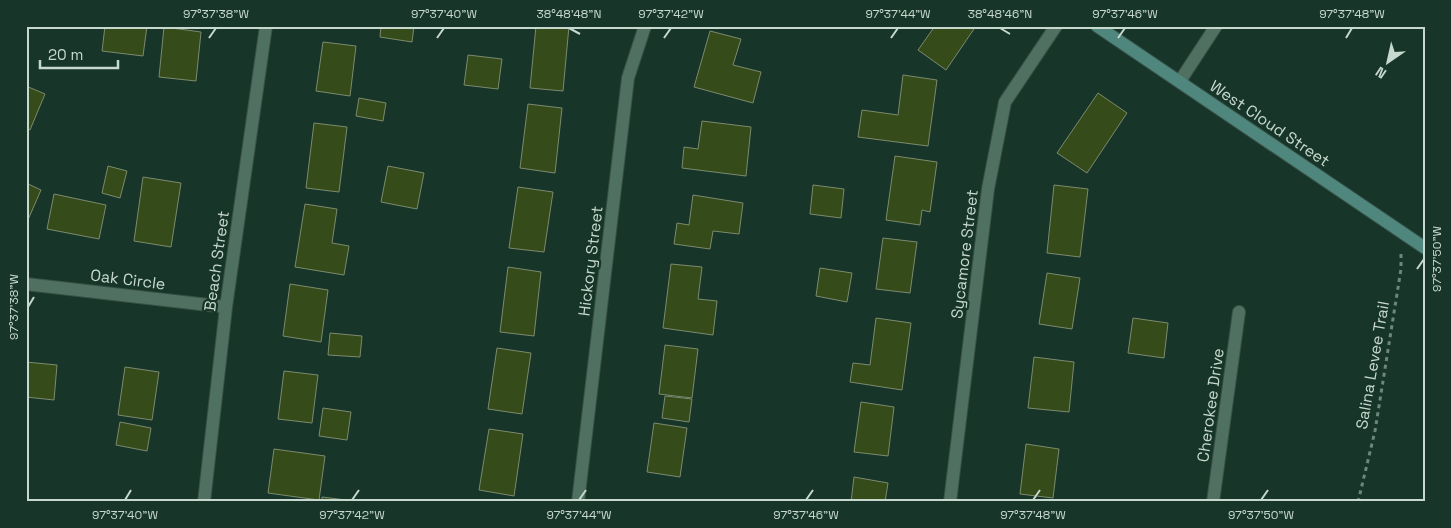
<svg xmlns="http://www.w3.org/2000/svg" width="1451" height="528" viewBox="0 0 1451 528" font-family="'Space Grotesk',sans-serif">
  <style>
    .building { fill: #354b1a; stroke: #7c8a6e }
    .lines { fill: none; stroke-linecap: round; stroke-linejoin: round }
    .street-casing { stroke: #385146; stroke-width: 14 }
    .secondary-casing { stroke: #385146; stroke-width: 14 }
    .path { stroke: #6e867b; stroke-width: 3; stroke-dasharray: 4 4; stroke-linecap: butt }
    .street { stroke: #507061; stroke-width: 12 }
    .secondary { stroke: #4f867d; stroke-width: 12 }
    .ticks { fill: none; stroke: #c7d8cf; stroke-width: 2 }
    .labels { text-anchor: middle; stroke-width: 4.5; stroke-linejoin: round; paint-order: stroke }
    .street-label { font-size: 16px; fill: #c7d8cf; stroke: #173629 }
    .neatline { fill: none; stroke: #c7d8cf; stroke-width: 2 }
    .ticks-label { font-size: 12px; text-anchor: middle; fill: #c7d8cf }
  </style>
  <rect width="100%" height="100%" fill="#173629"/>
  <!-- building -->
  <path class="building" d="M105,26H147L143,56L102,51Z
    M381,26H414L412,42L380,37Z
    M536,26H569L563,91L530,88Z
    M935,26H976L946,70L918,50Z
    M164,27L201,32L196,81L159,77Z
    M710,31L741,39L733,65L761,72L753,103L694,87Z
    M323,42L356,46L350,96L316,91Z
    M468,55L502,59L498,89L464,85Z
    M903,75L937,80L928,146L858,137L862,110L898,115Z
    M26,86L45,94L30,130L26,128Z
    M1098,93L1127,113L1087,173L1057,153Z
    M359,98L386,103L383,121L356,116Z
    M528,104L562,108L555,173L520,168Z
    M702,121L751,127L746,176L682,168L684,147L698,149Z
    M314,123L347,127L339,192L306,188Z
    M895,156L937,162L930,212L922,210L920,225L886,220Z
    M108,166L127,171L120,198L102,193Z
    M388,166L424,173L417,209L381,202Z
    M143,177L181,183L171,247L134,241Z
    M26,183L41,190L27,222H26Z
    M813,185L844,189L841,218L810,214Z
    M1054,185L1088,189L1080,257L1047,253Z
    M518,187L553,192L544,252L509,248Z
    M54,194L106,205L99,239L47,229Z
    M693,195L743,203L739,234L713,231L710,249L674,244L677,223L689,225Z
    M305,204L337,209L332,243L349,246L344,275L295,267Z
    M883,238L917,242L910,293L876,289Z
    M671,264L702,267L698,299L717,301L713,335L663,328Z
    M508,267L541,272L534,336L500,332Z
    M820,268L852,273L847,302L816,296Z
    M1047,273L1080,278L1072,329L1039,324Z
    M290,284L328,290L321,342L283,336Z
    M876,318L911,323L902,390L850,382L853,363L870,365Z
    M1133,318L1168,323L1164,358L1128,353Z
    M330,333L362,336L360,357L328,355Z
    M665,345L698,349L692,398L659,394Z
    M497,348L531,353L522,414L488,409Z
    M1034,357L1074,362L1069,412L1028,408Z
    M26,362L57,365L54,400L26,397Z
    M125,367L159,372L152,420L118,415Z
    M284,371L318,375L312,423L278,419Z
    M665,396L692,399L689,422L662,418Z
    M861,402L894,407L888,456L854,452Z
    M323,408L351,412L347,440L319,436Z
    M120,422L151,428L147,451L116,445Z
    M654,423L687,428L680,477L647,472Z
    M489,429L523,434L514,496L479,490Z
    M1026,444L1059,449L1053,498L1020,494Z
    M274,449L325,456L319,500L268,493Z
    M854,477L888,483L885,502H851Z
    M322,497L354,501V502H322Z"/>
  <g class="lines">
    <defs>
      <path id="street" d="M1180,81L1216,26
        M26,284L226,307
        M204,502L226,307L266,26
        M578,502L628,78L645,26
        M950,502L988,189L1005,102L1056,26
        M1213,502L1239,312"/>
      <path id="secondary" d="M1097,26L1425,248"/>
    </defs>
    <!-- street casing -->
    <use href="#street" class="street-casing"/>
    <!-- secondary casing -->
    <use href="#secondary" class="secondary-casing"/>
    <!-- path -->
    <path class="path" d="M1358,502L1375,431L1401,269V254"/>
    <!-- street -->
    <use href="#street" class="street"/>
    <!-- secondary -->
    <use href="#secondary" class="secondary"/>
  </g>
  <!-- ticks -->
  <path class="ticks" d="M569,28L580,34M1000,28L1010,34M209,38L216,28M437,38L444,28M664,38L671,28M891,38L898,28M1118,38L1125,28M1346,38L1352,28M1417,269L1424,259M28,307L34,297M125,500L131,490M352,500L359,490M579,500L586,490M806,500L813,490M1033,500L1040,490M1261,500L1268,490"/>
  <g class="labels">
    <!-- street labels -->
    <g class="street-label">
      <text transform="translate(1270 123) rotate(34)" y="6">West Cloud Street</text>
      <text transform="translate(964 254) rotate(-83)" y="6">Sycamore Street</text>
      <text transform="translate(216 261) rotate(-82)" y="6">Beach Street</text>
      <text transform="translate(590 261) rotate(-83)" y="6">Hickory Street</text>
      <text transform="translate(128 279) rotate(7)" y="6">Oak Circle</text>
      <text transform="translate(1372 365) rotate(-80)" y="6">Salina Levee Trail</text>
      <text transform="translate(1210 405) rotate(-82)" y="6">Cherokee Drive</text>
    </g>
  </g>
  <!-- border -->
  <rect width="1451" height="528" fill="none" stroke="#173629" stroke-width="55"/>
  <!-- north arrow -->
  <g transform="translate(1388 62) rotate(214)" stroke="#173629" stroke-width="4" paint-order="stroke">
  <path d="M0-4L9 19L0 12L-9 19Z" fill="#c7d8cf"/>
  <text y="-8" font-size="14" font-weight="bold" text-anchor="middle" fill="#c7d8cf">N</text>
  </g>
  <!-- scale -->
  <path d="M40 60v8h78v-8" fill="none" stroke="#c7d8cf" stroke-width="2.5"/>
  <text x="48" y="60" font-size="15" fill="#c7d8cf" stroke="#173629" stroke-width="4" paint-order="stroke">20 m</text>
  <rect x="28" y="28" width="1396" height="472" class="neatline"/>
  <g class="ticks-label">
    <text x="216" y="18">97°37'38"W</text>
    <text x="444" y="18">97°37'40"W</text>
    <text x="569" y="18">38°48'48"N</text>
    <text x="671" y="18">97°37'42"W</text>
    <text x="898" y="18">97°37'44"W</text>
    <text x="1000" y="18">38°48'46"N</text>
    <text x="1125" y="18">97°37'46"W</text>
    <text x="1352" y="18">97°37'48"W</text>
    <text transform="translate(1437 259) rotate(-90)" y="4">97°37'50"W</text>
    <text transform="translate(14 307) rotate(-90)" y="4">97°37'38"W</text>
    <text x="125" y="519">97°37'40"W</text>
    <text x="352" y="519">97°37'42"W</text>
    <text x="579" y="519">97°37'44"W</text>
    <text x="806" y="519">97°37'46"W</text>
    <text x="1033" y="519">97°37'48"W</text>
    <text x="1261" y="519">97°37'50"W</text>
  </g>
</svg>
